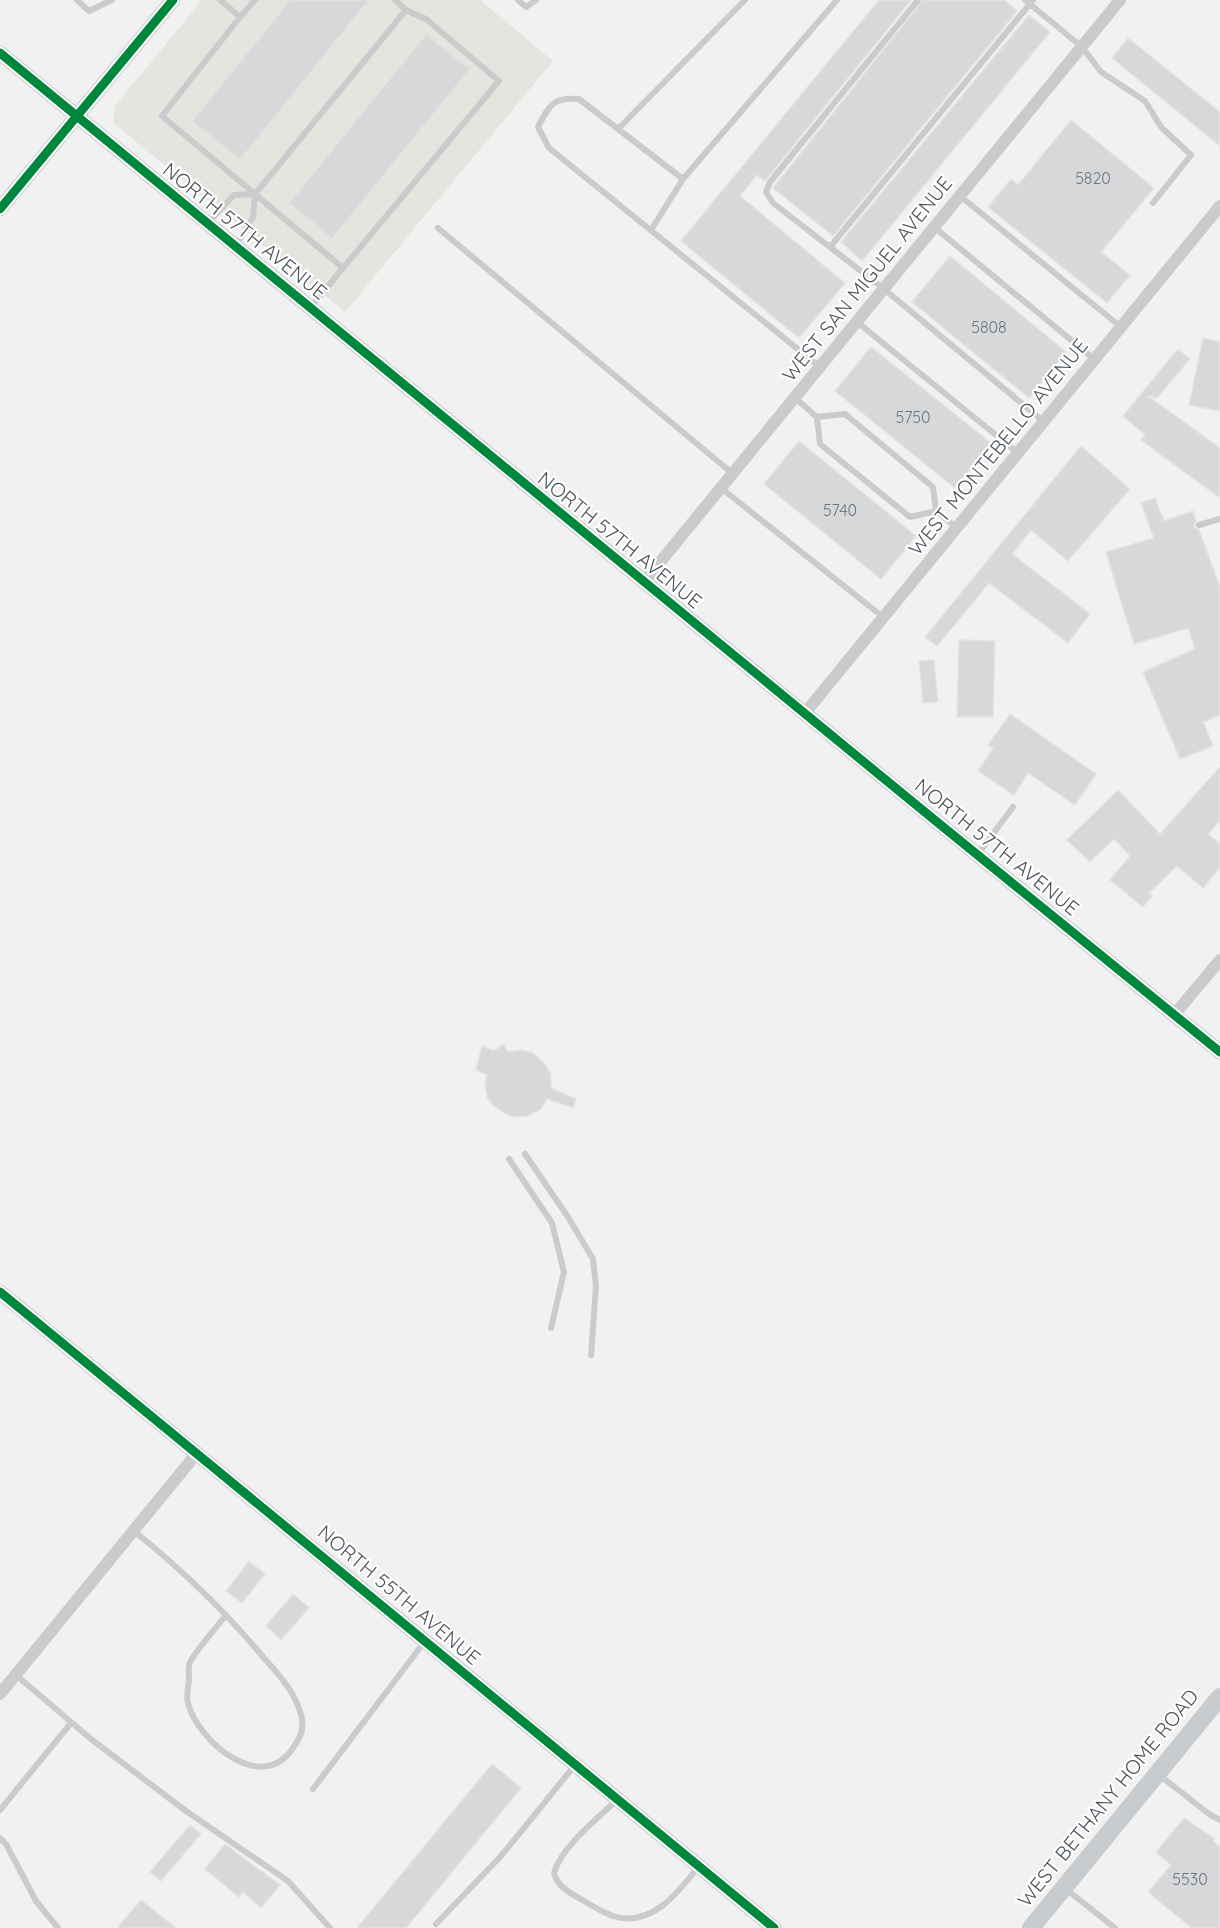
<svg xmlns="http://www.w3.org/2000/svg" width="1220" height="1928" viewBox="0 0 1220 1928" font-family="Quicksand,sans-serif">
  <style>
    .commercial { fill: #e5e4df }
    .building { fill: #d7d8da; stroke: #e3e3e4; stroke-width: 1.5 }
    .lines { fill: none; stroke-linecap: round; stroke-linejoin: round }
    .service { stroke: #c9cbcc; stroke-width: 6 }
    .minor { stroke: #c9cbcc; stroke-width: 12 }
    .tertiary { stroke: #c9cbcc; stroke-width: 15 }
    .secondary { stroke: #c9ccce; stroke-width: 18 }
    .cycleway-casing { stroke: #fff; stroke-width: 13 }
    .cycleway { stroke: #00873e; stroke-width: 9 }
    .labels { text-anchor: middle; stroke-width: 4.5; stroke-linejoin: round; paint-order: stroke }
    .number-label { font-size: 16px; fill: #6f767c }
    .street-label { font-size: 20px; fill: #4a535b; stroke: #fff }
  </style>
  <rect width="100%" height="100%" fill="#f1f1f1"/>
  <!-- commercial -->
  <path class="commercial" d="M202,0H480L553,61L345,312L113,123L115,106Z"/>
  <!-- building -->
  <path class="building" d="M290,0H369L240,160L192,121Z
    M879,0H911L765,181L757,175L740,196L845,283L799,338L681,241Z
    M923,0H1004L1017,11L833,236L773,188Z
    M1029,15L1050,32L862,261L841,242Z
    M426,34L470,69L332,239L289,203Z
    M1128,38L1220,112V146L1112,58Z
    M1071,120L1154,188L1101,252L1130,275L1107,303L988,207L1011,179L1018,185Z
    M950,256L1066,352L1029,398L912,302Z
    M1203,338L1220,342V411L1189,405Z
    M871,347L991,443L955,488L835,391Z
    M1178,349L1190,359L1157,398L1148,396L1220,448V498L1141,440L1145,435L1123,416Z
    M799,441L916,536L881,579L764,484Z
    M1081,446L1130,489L1068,561L1031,530L1012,554L1090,614L1068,643L989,583L937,646L925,637Z
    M1155,498L1164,521L1193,511L1196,521L1194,527L1199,530L1220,587V715L1203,722L1213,746L1180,759L1143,672L1195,649L1188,628L1134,644L1106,552L1154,538L1141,503Z
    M959,640L995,641L993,717H957Z
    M934,660L938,702L923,703L919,661Z
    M1010,714L1096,774L1075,805L1028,773L1014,795L978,771L993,748L988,745Z
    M1220,767V821L1208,834L1220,844V867L1203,888L1177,866L1149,893L1152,896L1143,907L1110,880L1130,856L1114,839L1090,862L1067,840L1118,790L1160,834Z
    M504,1044L508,1052L521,1050L533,1053L544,1063L551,1074V1088L576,1099L573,1108L547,1099L540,1110L527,1116L514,1117L506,1114L493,1105L487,1097L485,1084L487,1075L476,1070L482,1046L494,1051Z
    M249,1561L265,1574L242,1603L226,1591Z
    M293,1594L309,1608L281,1640L266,1626Z
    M492,1764L521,1788L406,1928H357Z
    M1184,1818L1215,1839L1213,1841L1220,1847V1928H1192L1148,1892L1171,1865L1156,1852Z
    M190,1825L201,1834L161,1881L150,1872Z
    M225,1844L280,1885L261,1908L243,1892L239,1897L205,1869Z
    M141,1900L176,1928H117Z"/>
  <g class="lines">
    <!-- service -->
    <path class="service" d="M77,0L89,11L112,0
      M220,0L240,17L162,116L343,268L499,81L426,19L406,10L395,0
      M518,0L526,7L536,0
      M918,0L770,182L766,192L773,203L884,289L1043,421
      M1025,0L1082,47L1101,72L1145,101L1161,127L1191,155L1153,203
      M240,17L255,0
      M618,129L745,0
      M683,179L837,0
      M255,194L406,10
      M960,196L1121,327
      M208,223L234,195L255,194L253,217L236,246
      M934,227L1094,359
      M438,228L732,473
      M651,230L683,179L579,99C553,97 550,104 538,127L549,148L820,367
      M830,247L1033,0
      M311,307L343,268
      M857,322L1018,453
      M795,398L817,417L845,414L933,487L936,511L956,527
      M817,417L820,444L910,517L936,511
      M721,488L883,617
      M1199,525L1220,519
      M978,854L1013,807
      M525,1154L568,1217L593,1259L596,1286L591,1355
      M509,1159L552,1223L564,1272L551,1328
      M134,1531C181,1569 225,1611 264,1658C280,1676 297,1694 302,1719C304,1731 299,1739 293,1748C261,1796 197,1740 188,1703C186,1696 188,1687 189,1680C189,1675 188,1667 190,1662C196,1650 217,1627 226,1615
      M16,1675L91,1739L186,1811L288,1881L330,1928
      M1158,1774L1209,1814L1220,1820
      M313,1789L425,1641
      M618,1799C598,1818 561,1847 554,1873C557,1887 572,1894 584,1901C593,1906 602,1912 613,1916C651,1928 678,1893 698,1867
      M0,1810L71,1723
      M0,1838L6,1844L36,1901L58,1928
      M1066,1889L1115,1928
      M436,1924L501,1856L575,1765"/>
    <!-- minor -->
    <path class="minor" d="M643,583L1120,0
      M805,713L1220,206
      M1174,1015L1220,960
      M0,1694L197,1453"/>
    <!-- tertiary -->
    <path class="tertiary" d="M0,53C408,385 811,722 1220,1052
      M0,209L173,0
      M0,1292L774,1928"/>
    <!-- secondary -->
    <path class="secondary" d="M1031,1928L1220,1697"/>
    <defs>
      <path id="cycleway" d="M0,53C408,385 811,722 1220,1052
        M0,209L173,0
        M0,1292L774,1928"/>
    </defs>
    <!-- cycleway casing -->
    <use href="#cycleway" class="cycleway-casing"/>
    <!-- cycleway -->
    <use href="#cycleway" class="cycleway"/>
  </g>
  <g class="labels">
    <!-- number labels -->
    <g class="number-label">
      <text x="1093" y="184">5820</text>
      <text x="989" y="333">5808</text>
      <text x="913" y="423">5750</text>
      <text x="840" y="516">5740</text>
      <text x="1190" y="1885">5530</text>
    </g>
    <!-- street labels -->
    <g class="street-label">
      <text transform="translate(245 231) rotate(39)" y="7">NORTH 57TH AVENUE</text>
      <text transform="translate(867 279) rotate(-51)" y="7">WEST SAN MIGUEL AVENUE</text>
      <text transform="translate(998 447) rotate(-51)" y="7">WEST MONTEBELLO AVENUE</text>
      <text transform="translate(620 540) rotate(39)" y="7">NORTH 57TH AVENUE</text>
      <text transform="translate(997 847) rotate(39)" y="7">NORTH 57TH AVENUE</text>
      <text transform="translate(399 1595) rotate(40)" y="7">NORTH 55TH AVENUE</text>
      <text transform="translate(1108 1798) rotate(-51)" y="7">WEST BETHANY HOME ROAD</text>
    </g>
  </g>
</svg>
